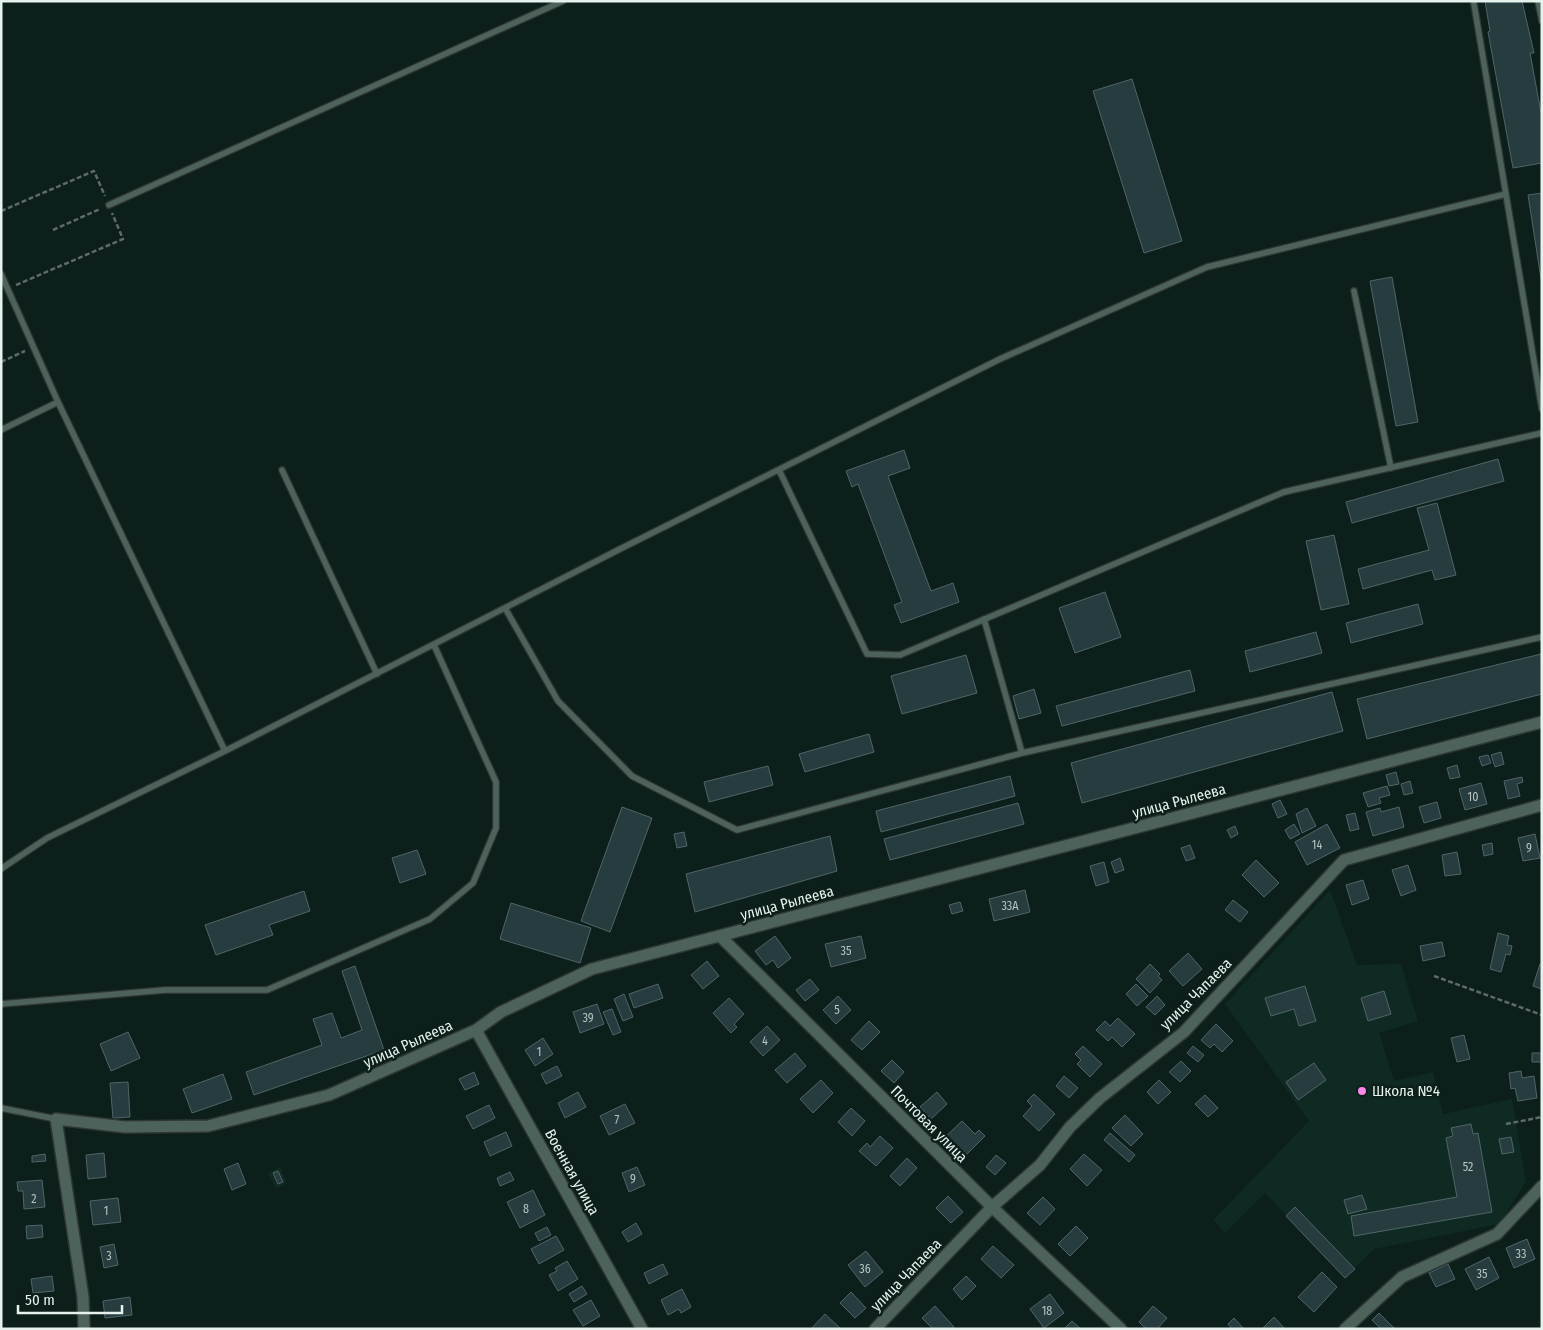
<svg xmlns="http://www.w3.org/2000/svg" width="1543" height="1330" viewBox="0 0 1543 1330" font-family="'Fira Sans Condensed',sans-serif">
  <style>
    .built { fill: #0e2a23 }
    .building { fill: #273c3e; stroke: #506568 }
    .lines { fill: none; stroke-linecap: round; stroke-linejoin: round }
    .service-casing { stroke: #2e3733; stroke-width: 8 }
    .minor-casing { stroke: #2e3733; stroke-width: 14 }
    .path { stroke: #5c6c68; stroke-width: 2.5; stroke-dasharray: 5 2.5; stroke-linecap: butt }
    .service { stroke: #4e625c; stroke-width: 5.5 }
    .minor { stroke: #4e625c; stroke-width: 11 }
    .poi-dot { fill: #fa87e8; stroke: #0c1f1a; stroke-width: 2 }
    .labels { text-anchor: middle; stroke-width: 5; stroke-linejoin: round; paint-order: stroke }
    .number-label { font-size: 12px; fill: #b6c4c1 }
    .street-label { font-size: 15px; fill: #e5f1ed; stroke: #0c1f1a }
    .poi-label { font-size: 15px; fill: #e5f1ed; stroke: #0c1f1a; text-anchor: start }
  </style>
  <rect width="100%" height="100%" fill="#0c1f1a"/>
  <!-- built -->
  <path class="built" d="M1330,890L1357,965L1401,964L1418,1021L1379,1033L1394,1081L1433,1072L1443,1114L1512,1099L1526,1182L1499,1224L1374,1249L1345,1278L1265,1193L1225,1233L1213,1220L1309,1121L1225,1004Z
    M280,1167L287,1183L276,1189L268,1173Z"/>
  <!-- building -->
  <path class="building" d="M1485,1H1522L1534,53H1530L1542,118V163L1513,168L1488,32L1490,31Z
    M1132,79L1182,241L1144,253L1093,91Z
    M1542,193V285L1528,195Z
    M1392,277L1418,422L1396,426L1370,281Z
    M904,450L910,468L888,476L931,591L953,583L959,602L901,623L894,605L902,602L858,484L852,487L846,471Z
    M1498,459L1504,481L1352,523L1346,502Z
    M1437,503L1456,575L1435,580L1432,570L1363,589L1358,569L1429,550L1417,508Z
    M1334,535L1349,604L1321,610L1306,541Z
    M1105,592L1121,637L1075,653L1059,608Z
    M1418,604L1423,624L1351,643L1346,623Z
    M1316,632L1322,653L1250,672L1245,651Z
    M1541,654L1542,694L1367,739L1357,699Z
    M966,655L977,693L902,714L891,676Z
    M1190,670L1195,691L1062,726L1056,706Z
    M1034,689L1041,713L1019,719L1013,696Z
    M1332,692L1343,731L1082,803L1071,763Z
    M869,734L874,752L805,772L799,754Z
    M1501,752L1504,764L1495,767L1491,755Z
    M1488,755L1491,763L1482,766L1479,757Z
    M1457,765L1460,777L1450,779L1447,768Z
    M768,766L773,785L709,802L704,782Z
    M1396,772L1399,784L1389,786L1386,775Z
    M1010,776L1015,796L881,832L876,811Z
    M1522,777L1523,782L1517,784L1520,796L1508,799L1504,781Z
    M1410,781L1413,793L1404,795L1401,784Z
    M1481,783L1487,804L1465,810L1459,789Z
    M1387,786L1390,795L1379,798L1381,803L1368,807L1363,793Z
    M1280,800L1287,814L1278,818L1272,804Z
    M1437,802L1441,818L1424,823L1419,807Z
    M1018,803L1024,824L890,860L884,839Z
    M622,807L652,818L610,932L581,921Z
    M1399,807L1404,827L1373,836L1366,812L1380,808L1381,812Z
    M1307,808L1316,826L1302,833L1296,814Z
    M1355,813L1359,829L1350,831L1346,815Z
    M1294,824L1300,834L1290,839L1285,830Z
    M1327,824L1340,848L1307,865L1295,842Z
    M1235,826L1238,834L1231,838L1227,830Z
    M684,832L687,846L677,848L674,834Z
    M1535,834L1540,858L1523,861L1518,838Z
    M830,836L837,871L695,912L686,874Z
    M1492,843L1493,854L1484,856L1482,845Z
    M1190,845L1195,858L1186,861L1181,848Z
    M417,850L426,874L400,883L392,858Z
    M1457,852L1461,874L1445,876L1442,855Z
    M1120,858L1124,870L1115,873L1111,862Z
    M1256,860L1279,883L1264,897L1242,875Z
    M1104,862L1109,882L1096,886L1090,866Z
    M1408,865L1416,890L1401,896L1392,870Z
    M1363,880L1369,899L1352,905L1346,885Z
    M1025,890L1030,912L994,921L989,899Z
    M304,891L310,911L269,925L273,935L216,955L205,925Z
    M1233,900L1248,912L1240,922L1225,910Z
    M960,902L963,911L952,914L949,905Z
    M511,903L591,928L580,963L500,939Z
    M1498,933L1509,936L1507,945L1512,946L1510,955L1506,954L1501,972L1490,969Z
    M775,936L791,958L778,968L773,960L766,965L755,951Z
    M861,936L866,958L831,967L825,944Z
    M1442,942L1445,956L1423,961L1420,946Z
    M1188,953L1202,969L1183,986L1169,971Z
    M707,961L719,976L703,989L691,975Z
    M1150,964L1160,974L1158,976L1162,980L1150,993L1136,979Z
    M1540,964H1542V989L1533,986Z
    M355,966L384,1050L254,1095L246,1072L322,1045L313,1019L332,1013L341,1038L362,1030L342,971Z
    M810,979L819,990L805,1001L796,990Z
    M658,984L663,998L634,1008L629,994Z
    M1136,984L1148,996L1137,1006L1126,994Z
    M1305,986L1316,1021L1299,1026L1294,1009L1271,1016L1265,998Z
    M1384,991L1391,1014L1368,1021L1361,998Z
    M624,994L633,1017L623,1021L614,999Z
    M838,996L851,1010L836,1024L823,1010Z
    M1157,996L1165,1005L1155,1015L1146,1007Z
    M729,998L744,1014L734,1024L737,1027L731,1033L713,1013Z
    M597,1004L604,1024L580,1033L573,1012Z
    M612,1009L621,1032L613,1035L603,1012Z
    M1118,1018L1135,1034L1122,1047L1112,1037L1108,1041L1096,1030L1105,1021L1110,1026Z
    M869,1021L880,1032L862,1050L851,1040Z
    M1216,1024L1233,1041L1222,1052L1214,1044L1210,1048L1201,1040Z
    M767,1026L780,1040L763,1056L750,1042Z
    M128,1032L140,1058L111,1071L100,1044Z
    M1464,1035L1470,1059L1457,1062L1451,1038Z
    M543,1038L553,1054L535,1066L525,1050Z
    M1083,1046L1102,1064L1090,1077L1077,1064L1081,1060L1075,1054Z
    M1193,1046L1204,1055L1198,1062L1187,1053Z
    M795,1053L806,1066L787,1083L775,1070Z
    M1532,1053H1542V1062H1532Z
    M892,1060L904,1072L894,1083L881,1071Z
    M1181,1061L1191,1071L1180,1082L1169,1072Z
    M1314,1063L1326,1080L1298,1100L1286,1082Z
    M557,1066L562,1076L546,1084L541,1074Z
    M1521,1071L1522,1078L1534,1076L1537,1098L1518,1101L1515,1088L1511,1089L1509,1073Z
    M474,1072L479,1084L465,1090L459,1079Z
    M223,1074L232,1099L192,1113L183,1089Z
    M1064,1076L1078,1088L1069,1098L1056,1086Z
    M821,1080L833,1093L813,1113L800,1099Z
    M1159,1080L1171,1092L1158,1104L1147,1092Z
    M128,1082L130,1117L113,1118L110,1083Z
    M578,1092L586,1107L565,1118L558,1103Z
    M937,1092L947,1104L931,1119L920,1107Z
    M1034,1094L1055,1114L1039,1131L1023,1116L1032,1106L1027,1101Z
    M1205,1095L1218,1108L1208,1117L1195,1104Z
    M625,1104L635,1123L609,1135L600,1116Z
    M489,1105L495,1118L473,1129L466,1116Z
    M851,1108L865,1121L852,1136L838,1122Z
    M1125,1115L1143,1134L1131,1146L1112,1128Z
    M962,1121L975,1134L979,1130L985,1136L962,1159L942,1140Z
    M1471,1124L1473,1134L1478,1133L1492,1212L1354,1236L1351,1216L1457,1197L1446,1138L1453,1136L1451,1128Z
    M506,1132L512,1146L490,1156L484,1142Z
    M1110,1133L1135,1155L1129,1162L1104,1140Z
    M880,1136L893,1148L876,1166L859,1151L867,1143L870,1147Z
    M1511,1137L1514,1152L1502,1154L1499,1139Z
    M104,1153L106,1177L88,1179L86,1155Z
    M45,1154L46,1161L32,1162V1156Z
    M1084,1154L1102,1170L1087,1186L1070,1169Z
    M996,1155L1006,1163L995,1175L986,1167Z
    M907,1158L917,1168L900,1186L890,1176Z
    M238,1163L246,1184L232,1190L224,1169Z
    M637,1167L645,1185L629,1192L622,1173Z
    M278,1171L283,1182L278,1184L273,1173Z
    M510,1172L514,1180L500,1186L497,1178Z
    M42,1180L45,1207L24,1209L23,1191H18L17,1182Z
    M533,1190L545,1215L520,1228L507,1202Z
    M1362,1195L1367,1209L1348,1214L1344,1200Z
    M948,1196L963,1212L951,1223L936,1208Z
    M1043,1197L1055,1209L1040,1225L1027,1213Z
    M118,1198L121,1222L93,1225L90,1201Z
    M1295,1207L1355,1269L1345,1278L1286,1216Z
    M636,1223L642,1234L628,1242L622,1232Z
    M42,1225L43,1237L27,1239L26,1226Z
    M1076,1226L1088,1238L1070,1256L1058,1244Z
    M547,1227L551,1235L539,1241L535,1233Z
    M556,1236L564,1250L539,1264L531,1249Z
    M1527,1239L1535,1259L1514,1268L1506,1248Z
    M114,1244L118,1265L104,1268L100,1247Z
    M993,1246L1014,1265L1001,1278L981,1259Z
    M866,1251L883,1272L865,1287L848,1265Z
    M1489,1257L1499,1278L1476,1290L1465,1269Z
    M567,1261L578,1279L558,1291L549,1275L557,1271L555,1268Z
    M663,1264L668,1274L649,1284L644,1273Z
    M1448,1264L1455,1279L1436,1287L1429,1273Z
    M1322,1272L1337,1287L1314,1312L1298,1297Z
    M52,1276L54,1291L33,1293L31,1279Z
    M966,1276L976,1286L962,1300L953,1289Z
    M582,1286L587,1294L574,1302L569,1294Z
    M682,1289L691,1307L681,1313L679,1309L668,1315L661,1300Z
    M851,1292L866,1308L855,1318L840,1303Z
    M1050,1294L1064,1313L1044,1328L1030,1309Z
    M130,1297L132,1315L105,1318L103,1301Z
    M591,1300L600,1316L583,1326L573,1310Z
    M935,1306L954,1327L952,1329H933L922,1318Z
    M1153,1306L1167,1318L1157,1329H1146L1139,1322Z
    M1379,1313L1395,1329H1381L1372,1320Z
    M825,1314L841,1329H811Z
    M1274,1317L1285,1329H1262Z
    M1234,1318L1244,1329H1232L1228,1324Z
    M1072,1321L1081,1329H1064Z"/>
  <g class="lines">
    <defs>
      <path id="service" d="M1538,1L1542,21
        M1474,4L1542,409
        M109,205L563,1
        M1,274L58,402L225,751
        M1354,291L1391,468
        M1,430L58,402
        M282,470L377,674
        M779,470L867,654L900,655L1284,492L1542,433
        M505,608L558,701L632,776L737,830L1022,753L1542,637
        M984,619L1022,753
        M1,869L47,838L225,751L620,549L1000,359L1207,267L1506,194
        M1,1004L165,990H267L430,919L473,883L496,828V782L434,645
        M1,1108L56,1119"/>
      <path id="minor" d="M720,936L992,1207L1121,1329
        M476,1030L642,1329
        M84,1329L83,1297L56,1119L125,1127L208,1126L329,1095L476,1030L501,1012L592,969L1542,722
        M875,1329L992,1207L1040,1165L1070,1127L1100,1098L1184,1032L1344,860L1542,805
        M1345,1329L1402,1277L1497,1234L1542,1186"/>
    </defs>
    <!-- service casing -->
    <use href="#service" class="service-casing"/>
    <!-- minor casing -->
    <use href="#minor" class="minor-casing"/>
    <!-- path -->
    <path class="path" d="M1,211L94,171L105,196
      M53,230L100,209
      M16,285L123,239L112,213
      M1,362L25,351
      M1434,976L1542,1015
      M1506,1124L1542,1117"/>
    <!-- service -->
    <use href="#service" class="service"/>
    <!-- minor -->
    <use href="#minor" class="minor"/>
  </g>
  <!-- markers -->
  <circle class="poi-dot" cx="1362" cy="1091" r="5"/>
  <g class="labels">
    <!-- number labels -->
    <g class="number-label">
      <text x="1473" y="801">10</text>
      <text x="1317" y="849">14</text>
      <text x="1529" y="852">9</text>
      <text x="1010" y="910">33А</text>
      <text x="846" y="955">35</text>
      <text x="837" y="1014">5</text>
      <text x="588" y="1022">39</text>
      <text x="765" y="1045">4</text>
      <text x="539" y="1056">1</text>
      <text x="617" y="1124">7</text>
      <text x="1468" y="1171">52</text>
      <text x="633" y="1183">9</text>
      <text x="34" y="1203">2</text>
      <text x="526" y="1213">8</text>
      <text x="106" y="1215">1</text>
      <text x="1521" y="1258">33</text>
      <text x="109" y="1260">3</text>
      <text x="865" y="1273">36</text>
      <text x="1482" y="1278">35</text>
      <text x="1047" y="1315">18</text>
    </g>
    <!-- street labels -->
    <g class="street-label">
      <text transform="translate(1179 801) rotate(-15)" y="5">улица Рылеева</text>
      <text transform="translate(787 903) rotate(-15)" y="5">улица Рылеева</text>
      <text transform="translate(1196 994) rotate(-45)" y="5">улица Чапаева</text>
      <text transform="translate(408 1044) rotate(-24)" y="5">улица Рылеева</text>
      <text transform="translate(929 1124) rotate(45)" y="5">Почтовая улица</text>
      <text transform="translate(572 1172) rotate(61)" y="5">Военная улица</text>
      <text transform="translate(906 1275) rotate(-46)" y="5">улица Чапаева</text>
    </g>
    <!-- poi labels -->
    <g class="poi-label">
      <text x="1372" y="1096">Школа №4</text>
    </g>
  </g>
  <!-- border -->
  <rect width="1543" height="1330" fill="none" stroke="#e5f1ed" stroke-width="5"/>
  <!-- scale -->
  <path d="M18 1305v8h104v-8" fill="none" stroke="#e5f1ed" stroke-width="2.5"/>
  <text x="25" y="1305" font-size="15" fill="#e5f1ed" stroke="#0c1f1a" stroke-width="4" paint-order="stroke">50 m</text>
</svg>
